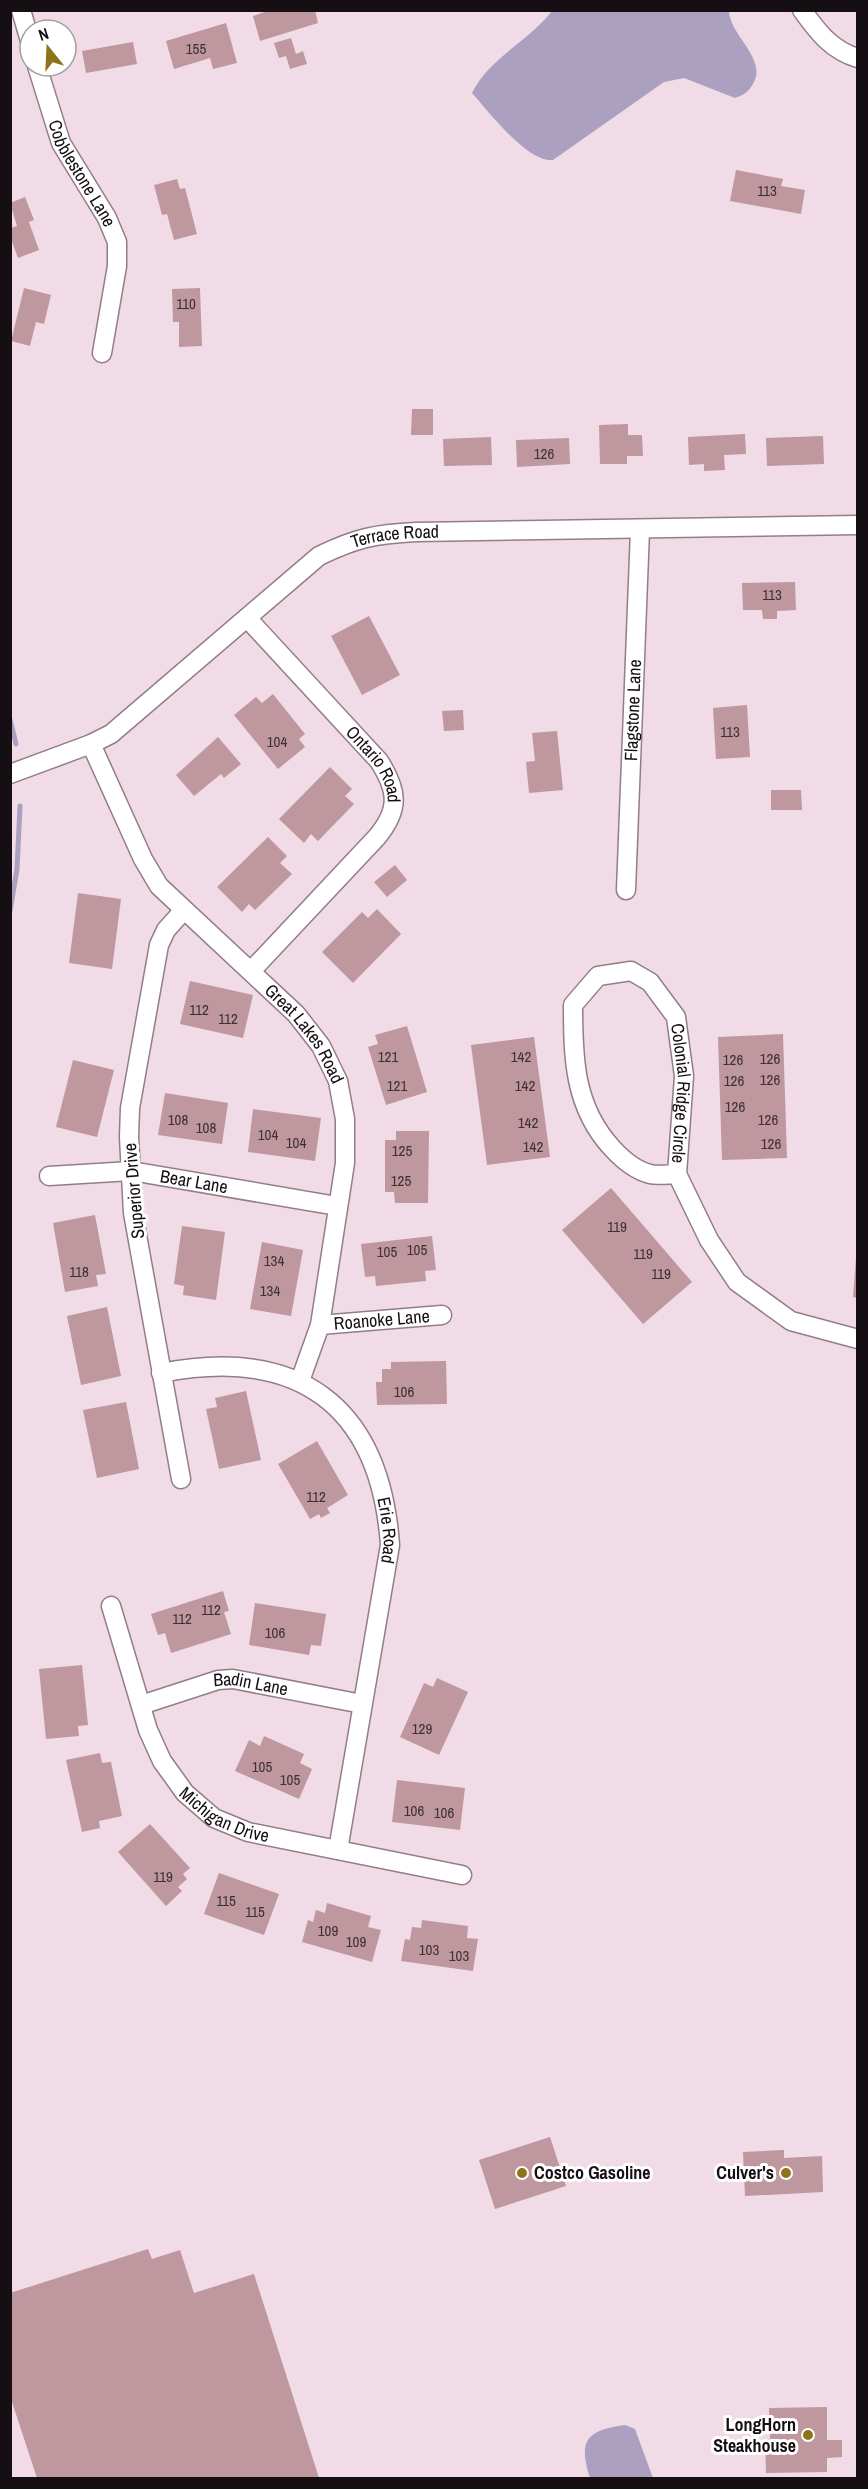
<svg xmlns="http://www.w3.org/2000/svg" width="868" height="2489" viewBox="0 0 868 2489" font-family="'Archivo Narrow',sans-serif">
  <style>
    .water { fill: #aba0c0 }
    .lines { fill: none; stroke-linecap: round; stroke-linejoin: round }
    .stream { stroke: #aba0c0; stroke-width: 5 }
    .building { fill: #be979f }
    .minor-casing { stroke: #927d89; stroke-width: 21 }
    .minor { stroke: #fff; stroke-width: 18 }
    .poi-dot { fill: #8d7418; stroke: #fff; stroke-width: 2 }
    .labels { text-anchor: middle; stroke-width: 6; stroke-linejoin: round; paint-order: stroke }
    .number-label { font-size: 15px; fill: #3f3035 }
    .street-label { font-size: 18px; fill: #150e12; stroke: #fff }
    .poi-label { font-size: 18px; font-weight: bold; fill: #150e12; stroke: #fff; text-anchor: end }
  </style>
  <rect width="100%" height="100%" fill="#f1dbe7"/>
  <!-- water -->
  <path class="water" d="M552,11H729C730,36 768,59 753,84C748,92 744,95 735,98L684,78L664,82L553,160C528,163 488,111 472,93C489,58 529,41 552,11Z
    M625,2425L635,2429L653,2478H590C578,2441 586,2430 625,2425Z"/>
  <g class="lines">
    <!-- stream -->
    <path class="stream" d="M10,719L16,744
      M10,911L17,869L20,806"/>
  </g>
  <!-- building -->
  <path class="building" d="M270,10H315L318,23L260,41L253,16Z
    M226,23L237,63L213,69L210,58L174,69L166,41Z
    M291,38L296,54L303,51L307,64L290,69L286,56L279,58L274,43Z
    M133,42L137,64L86,73L82,51Z
    M736,170L783,179L781,186L805,190L801,214L730,201Z
    M177,179L180,189L185,188L197,234L174,240L167,214L162,215L154,185Z
    M25,197L34,220L29,222L39,250L18,258L10,236V228L17,226L10,203Z
    M24,288L51,295L44,324L36,322L30,346L11,341Z
    M200,288L202,346L179,347V322H173L172,289Z
    M412,409H433V435H411Z
    M628,424V435H642L643,456H627V464H600L599,425Z
    M745,434L746,454L724,455L725,470L704,471V464L689,465L688,437Z
    M823,436L824,464L767,466L766,438Z
    M491,437L492,465L444,466L443,439Z
    M569,438L570,464L517,467L516,440Z
    M795,582L796,610L777,611V619H763L762,610H743L742,583Z
    M369,616L400,675L362,695L331,636Z
    M273,694L305,734L299,739L305,747L278,769L234,715L256,697L262,703Z
    M747,705L750,757L716,759L713,708Z
    M463,710L464,730L444,731L442,711Z
    M557,731L563,790L529,793L526,762L535,761L532,733Z
    M218,737L241,764L224,778L221,774L194,796L176,775Z
    M330,767L352,789L345,796L354,804L318,841L311,834L304,843L279,819Z
    M771,790H801L802,810H771Z
    M268,837L287,856L280,863L292,874L255,910L249,904L242,912L217,887Z
    M395,865L407,880L387,897L374,882Z
    M78,893L121,899L112,969L69,963Z
    M377,909L401,934L353,983L322,952L362,912L368,918Z
    M190,981L253,995L243,1038L180,1024Z
    M407,1026L427,1092L386,1105L368,1047L378,1044L375,1035Z
    M783,1034L787,1158L722,1160L718,1037Z
    M534,1037L550,1157L487,1165L471,1045Z
    M73,1060L114,1070L97,1137L56,1127Z
    M165,1093L228,1103L222,1144L158,1135Z
    M253,1109L321,1118L315,1161L248,1152Z
    M396,1131H429L428,1203H395L394,1192H385V1140H396Z
    M611,1188L692,1282L643,1324L562,1230Z
    M95,1215L106,1274L96,1275L98,1286L65,1292L53,1223Z
    M182,1226L225,1232L216,1300L183,1295L184,1286L174,1284Z
    M432,1236L436,1270L425,1271L426,1281L376,1286L375,1276L365,1277L361,1244Z
    M262,1242L303,1250L291,1316L250,1309Z
    M856,1258H858V1298L853,1297Z
    M107,1307L121,1376L81,1385L67,1316Z
    M446,1361L447,1404L377,1405L376,1382H382V1369H391V1362Z
    M246,1391L261,1460L219,1469L206,1409L217,1407L215,1398Z
    M126,1402L139,1469L97,1478L83,1410Z
    M317,1441L348,1495L327,1508L330,1513L321,1518L319,1514L310,1519L278,1464Z
    M223,1591L229,1611L224,1612L231,1634L171,1653L165,1633L158,1635L151,1614Z
    M255,1603L326,1614L321,1646L311,1645L309,1655L249,1645Z
    M82,1665L88,1725L78,1726L79,1736L46,1739L39,1669Z
    M437,1678L468,1692L439,1755L400,1737L424,1683L433,1687Z
    M264,1736L304,1754L300,1763L312,1769L299,1799L235,1771L249,1740L260,1746Z
    M100,1753L102,1763L111,1762L122,1816L99,1821L100,1828L82,1832L66,1760Z
    M397,1780L465,1788L460,1830L392,1822Z
    M150,1824L190,1868L183,1874L187,1879L178,1887L182,1891L166,1906L118,1852Z
    M219,1873L279,1894L264,1935L204,1914Z
    M327,1903L371,1916L368,1927L381,1930L372,1962L302,1942L308,1920L313,1922L316,1910L325,1913Z
    M422,1920L468,1926L467,1938L478,1939L473,1971L401,1961L405,1939L410,1940L412,1927L421,1928Z
    M550,2137L566,2186L495,2209L479,2160Z
    M784,2150V2158L822,2156L823,2192L745,2196L743,2152Z
    M148,2249L152,2259L180,2250L194,2293L254,2274L319,2478H37L10,2396V2293Z
    M827,2407V2440H842V2457L827,2458V2472L766,2473L765,2439H770L769,2408Z"/>
  <g class="lines">
    <defs>
      <g id="minor">
        <path d="M21,10L30,41"/>
        <path d="M802,10C817,31 832,51 858,58"/>
        <path id="s1" d="M37,66L61,143L107,218L117,242V266L102,353"/>
        <path id="s2" d="M247,618L379,761C398,791 400,809 377,837L251,971"/>
        <path id="s3" d="M91,744L143,859L159,886L296,1014L321,1046L338,1081L345,1119V1163L320,1325L300,1381"/>
        <path id="s4" d="M10,774L91,744L111,734L319,556C356,538 375,534 416,532L858,525"/>
        <path id="s5" d="M626,890L640,530"/>
        <path id="s6" d="M677,1174C669,1174 658,1176 650,1174C634,1170 622,1159 612,1148C574,1107 573,1058 573,1005L598,976L631,971L650,982L676,1017L684,1076L677,1174L709,1240L737,1282L791,1321L858,1339"/>
        <path id="s7" d="M49,1176L131,1171L337,1206"/>
        <path id="s8" d="M320,1325L442,1315"/>
        <path id="s9" d="M161,1373C298,1346 380,1405 390,1545L338,1850"/>
        <path d="M181,1479L133,1213L129,1137L130,1108L159,945L166,930L184,910"/>
        <path id="s10" d="M111,1606L148,1730L162,1761L185,1793L214,1818L248,1832L462,1875"/>
        <path id="s11" d="M141,1705L218,1680L233,1679L362,1704"/>
      </g>
    </defs>
    <!-- minor casing -->
    <use href="#minor" class="minor-casing"/>
    <!-- minor -->
    <use href="#minor" class="minor"/>
  </g>
  <!-- markers -->
  <g class="poi-dot">
    <circle cx="522" cy="2173" r="6"/>
    <circle cx="786" cy="2173" r="6"/>
    <circle cx="808" cy="2435" r="6"/>
  </g>
  <g class="labels">
    <!-- number labels -->
    <g class="number-label">
      <text x="196" y="54">155</text>
      <text x="767" y="196">113</text>
      <text x="186" y="309">110</text>
      <text x="544" y="459">126</text>
      <text x="772" y="600">113</text>
      <text x="730" y="737">113</text>
      <text x="277" y="747">104</text>
      <text x="199" y="1015">112</text>
      <text x="228" y="1024">112</text>
      <text x="388" y="1062">121</text>
      <text x="521" y="1062">142</text>
      <text x="770" y="1064">126</text>
      <text x="733" y="1065">126</text>
      <text x="770" y="1085">126</text>
      <text x="734" y="1086">126</text>
      <text x="397" y="1091">121</text>
      <text x="525" y="1091">142</text>
      <text x="735" y="1112">126</text>
      <text x="178" y="1125">108</text>
      <text x="768" y="1125">126</text>
      <text x="528" y="1128">142</text>
      <text x="206" y="1133">108</text>
      <text x="268" y="1140">104</text>
      <text x="296" y="1148">104</text>
      <text x="771" y="1149">126</text>
      <text x="533" y="1152">142</text>
      <text x="402" y="1156">125</text>
      <text x="401" y="1186">125</text>
      <text x="617" y="1232">119</text>
      <text x="417" y="1255">105</text>
      <text x="387" y="1257">105</text>
      <text x="643" y="1259">119</text>
      <text x="274" y="1266">134</text>
      <text x="79" y="1277">118</text>
      <text x="661" y="1279">119</text>
      <text x="270" y="1296">134</text>
      <text x="404" y="1397">106</text>
      <text x="316" y="1502">112</text>
      <text x="211" y="1615">112</text>
      <text x="182" y="1624">112</text>
      <text x="275" y="1638">106</text>
      <text x="422" y="1734">129</text>
      <text x="262" y="1772">105</text>
      <text x="290" y="1785">105</text>
      <text x="414" y="1816">106</text>
      <text x="444" y="1818">106</text>
      <text x="163" y="1882">119</text>
      <text x="226" y="1906">115</text>
      <text x="255" y="1917">115</text>
      <text x="328" y="1936">109</text>
      <text x="356" y="1947">109</text>
      <text x="429" y="1955">103</text>
      <text x="459" y="1961">103</text>
    </g>
    <!-- street labels -->
    <g class="street-label">
      <text dy="6" stroke="none"><textPath href="#s1" startOffset="117">Cobblestone Lane</textPath></text>
      <text dy="6" stroke="none"><textPath href="#s4" startOffset="462">Terrace Road</textPath></text>
      <text dy="6" stroke="none"><textPath href="#s5" startOffset="180">Flagstone Lane</textPath></text>
      <text dy="6" stroke="none"><textPath href="#s2" startOffset="195">Ontario Road</textPath></text>
      <text dy="6" stroke="none"><textPath href="#s3" startOffset="366">Great Lakes Road</textPath></text>
      <text dy="6" stroke="none"><textPath href="#s6" startOffset="440">Colonial Ridge Circle</textPath></text>
      <text dy="6" stroke="none"><textPath href="#s7" startOffset="146">Bear Lane</textPath></text>
      <text transform="translate(134 1191) rotate(-95)" y="6">Superior Drive</text>
      <text dy="6" stroke="none"><textPath href="#s8" startOffset="62">Roanoke Lane</textPath></text>
      <text dy="6" stroke="none"><textPath href="#s9" startOffset="322">Erie Road</textPath></text>
      <text dy="6" stroke="none"><textPath href="#s11" startOffset="114">Badin Lane</textPath></text>
      <text dy="6" stroke="none"><textPath href="#s10" startOffset="249">Michigan Drive</textPath></text>
    </g>
    <!-- poi labels -->
    <g class="poi-label">
      <text x="534" y="2179" text-anchor="start">Costco Gasoline</text>
      <text x="774" y="2179">Culver's</text>
      <text x="796" y="2431">LongHorn<tspan x="796" dy="21">Steakhouse</tspan></text>
    </g>
  </g>
  <!-- border -->
  <rect width="868" height="2489" fill="none" stroke="#150e12" stroke-width="24"/>
  <!-- north arrow -->
  <g transform="translate(48 48) rotate(342)"><circle r="28" fill="#ffffff" stroke="#a19fa0" stroke-width="1.5"/>
  <path d="M0-4.5L10 22L0 15L-10 22Z" fill="#8d7418"/>
  <text y="-9" font-size="16" font-weight="bold" text-anchor="middle" fill="#150e12">N</text>
  </g>
</svg>
